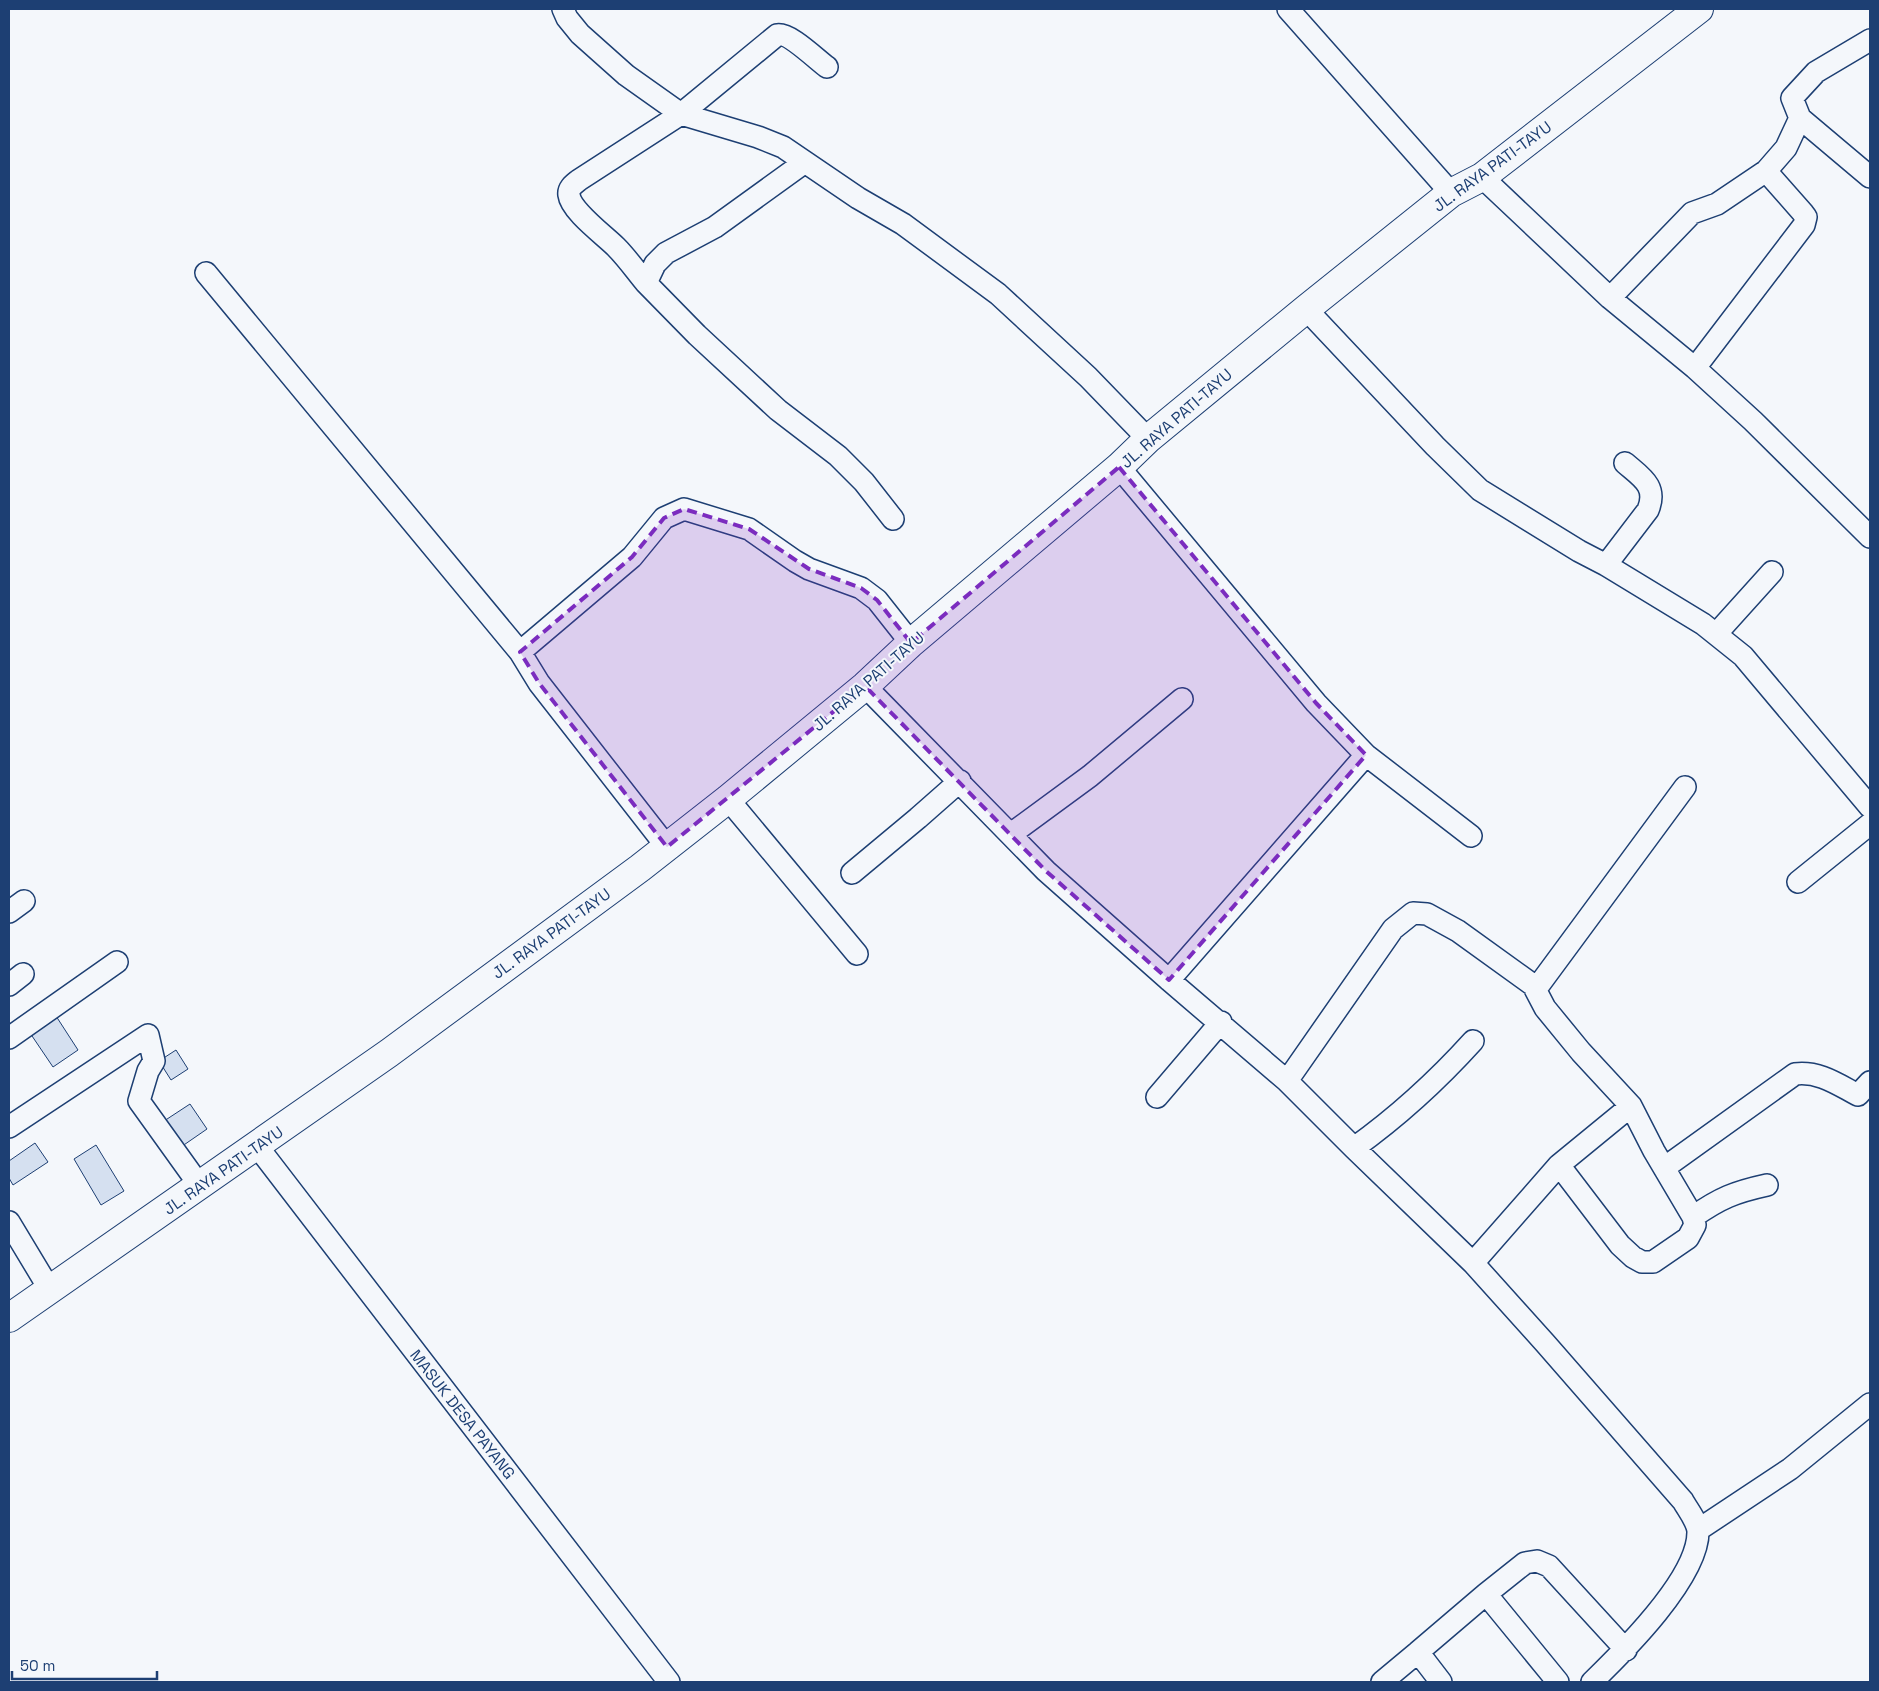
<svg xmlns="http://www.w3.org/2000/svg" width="1879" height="1691" viewBox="0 0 1879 1691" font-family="'Space Grotesk',sans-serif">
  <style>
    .building { fill: #d5e0f0; stroke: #1d3f73 }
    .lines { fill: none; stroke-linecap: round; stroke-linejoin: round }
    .minor-casing { stroke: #1d3f73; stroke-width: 24 }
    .major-casing { stroke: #1d3f73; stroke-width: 30 }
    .minor { stroke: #f4f7fb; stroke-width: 21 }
    .major { stroke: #f4f7fb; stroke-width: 28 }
    .marked { fill: #7b2cbf; fill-opacity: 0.2; stroke: #7b2cbf; stroke-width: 4; stroke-dasharray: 10 6; stroke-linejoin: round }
    .labels { text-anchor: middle; stroke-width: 4; stroke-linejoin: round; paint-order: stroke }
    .street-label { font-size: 16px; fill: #1d3f73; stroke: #f4f7fb }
  </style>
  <rect width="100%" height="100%" fill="#f4f7fb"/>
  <!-- building -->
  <path class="building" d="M56,1016L78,1050L53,1067L30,1033Z
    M176,1050L188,1069L171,1080L159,1061Z
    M190,1104L207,1129L178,1149L161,1123Z
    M35,1143L48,1162L13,1185L9,1178V1161Z
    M96,1145L124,1191L101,1205L74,1159Z"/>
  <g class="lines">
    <defs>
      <path id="minor" d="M563,9L567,18L580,34L626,75L681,114L758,137L783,147L858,198L903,224L998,294L1088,377L1148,439
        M1288,9L1451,193
        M1800,118L1870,177
        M805,162L715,227L666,253L655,264L646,283L697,335L778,410L838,456L864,482L893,519
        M1482,177L1610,298L1695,368L1753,421L1870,537
        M206,273L520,652L539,683L667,847
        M646,283C636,271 627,258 616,247C604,235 571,211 569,195C568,188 574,184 579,180L681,114L777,35C789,32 816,59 827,67
        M1610,298L1692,213L1717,204L1766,171L1786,148L1800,118L1792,98L1816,72L1870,40
        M1306,309L1435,446L1480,490L1579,551L1606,565L1703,624L1743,656L1870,807
        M1695,368L1804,225L1806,217L1803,213L1766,171
        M1119,467L1316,703L1366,755
        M1606,565L1648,510C1658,486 1641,477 1625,463
        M1717,633L1772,572
        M520,652L632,557L664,518L684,509L749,529L795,561L809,569L861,588L877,600L911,643
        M865,686L1046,871L1169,980L1287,1081L1354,1148L1473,1263L1545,1343L1683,1501C1688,1510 1697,1521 1698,1531C1699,1577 1623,1652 1592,1682
        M728,799L857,954
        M1011,834L1090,776L1182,699
        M852,873L918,818L960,781
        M1798,882L1870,824
        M9,912L24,901
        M1169,980L1366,755L1471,836
        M9,985L23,974
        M1536,989L1685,787
        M9,1038L117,962
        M1287,1081L1393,929L1413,913L1427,914L1458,931L1533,985L1545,1008L1581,1052L1631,1106L1654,1151L1693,1217L1695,1225L1688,1238L1653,1262H1642L1633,1257L1620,1245L1559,1165
        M1157,1097L1221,1022
        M9,1127L148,1035L154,1061L148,1071L139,1101L200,1186
        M257,1146L669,1682
        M1354,1148C1400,1115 1435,1083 1473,1041
        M1664,1168L1795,1074C1819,1071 1837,1084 1858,1095L1870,1082
        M1693,1217C1720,1198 1735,1192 1767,1185
        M9,1222L50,1290
        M1473,1263L1559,1165L1631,1106
        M1698,1530L1790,1469L1870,1404
        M1486,1594L1558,1682
        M1382,1682L1418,1652
        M1441,1682L1418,1652L1486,1594L1525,1563L1537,1561L1549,1566L1626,1650"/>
      <path id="major" d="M9,1318L389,1053L640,868L728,799L865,686L911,643L1119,467L1148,439L1306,309L1451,193L1482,177L1699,9"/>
    </defs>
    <!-- minor casing -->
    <use href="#minor" class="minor-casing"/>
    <!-- major casing -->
    <use href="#major" class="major-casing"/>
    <!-- minor -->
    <use href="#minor" class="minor"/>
    <!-- major -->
    <use href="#major" class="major"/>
  </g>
  <!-- marked area -->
  <path class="marked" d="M1119,467L1316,703L1366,755L1169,980L1046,871L865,686L667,847L539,683L520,652L632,557L664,518L684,509L749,529L809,569L861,588L877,600L911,643Z"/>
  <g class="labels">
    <!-- street labels -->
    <g class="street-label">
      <text transform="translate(1492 166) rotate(-36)" y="6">JL. RAYA PATI-TAYU</text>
      <text transform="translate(1176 418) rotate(-41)" y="6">JL. RAYA PATI-TAYU</text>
      <text transform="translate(868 681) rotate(-41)" y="6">JL. RAYA PATI-TAYU</text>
      <text transform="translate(551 933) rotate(-36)" y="6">JL. RAYA PATI-TAYU</text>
      <text transform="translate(223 1170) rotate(-35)" y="6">JL. RAYA PATI-TAYU</text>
      <text transform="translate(463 1414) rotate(52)" y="6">MASUK DESA PAYANG</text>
    </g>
  </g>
  <!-- border -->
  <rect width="1879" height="1691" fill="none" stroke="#1d3f73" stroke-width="20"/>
  <!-- scale -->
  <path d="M12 1671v8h145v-8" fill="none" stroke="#1d3f73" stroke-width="2.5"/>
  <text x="20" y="1671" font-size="15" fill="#1d3f73" stroke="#f4f7fb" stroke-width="4" paint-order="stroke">50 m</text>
</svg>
